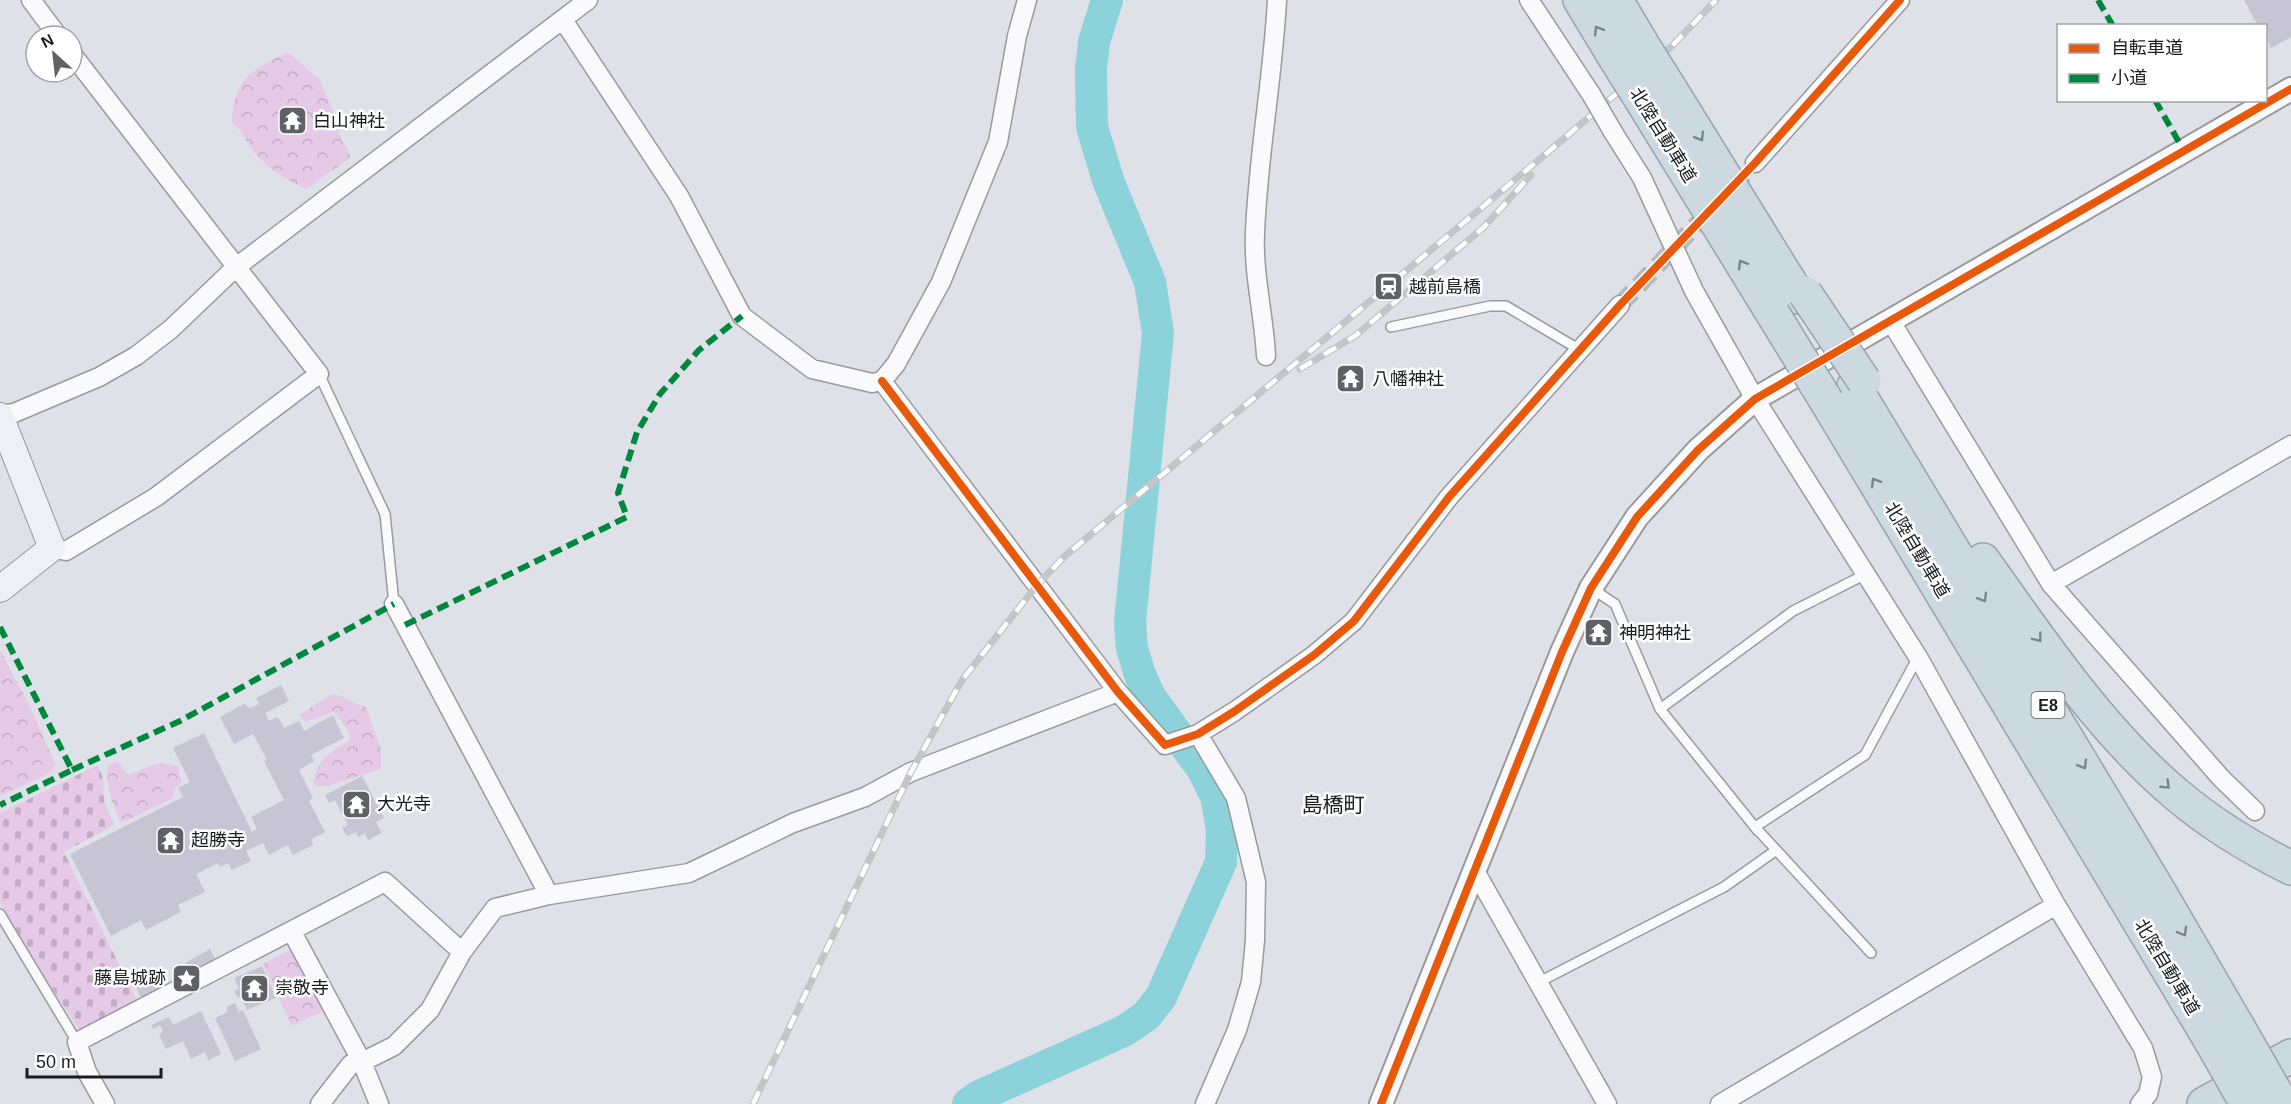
<svg xmlns="http://www.w3.org/2000/svg" width="2291" height="1104" viewBox="0 0 2291 1104" font-family="Helvetica,'Noto Sans JP',sans-serif">
  <style>
    .forest { fill: url(#forest-crowns) }
    .cemetery { fill: url(#cemetery-stones) }
    .lines { fill: none; stroke-linecap: round; stroke-linejoin: round }
    .river { stroke: #8cd2db; stroke-width: 32 }
    .building { fill: #c7c4d4 }
    .minor-tunnel { stroke: #b8bac0; stroke-width: 18; stroke-dasharray: 18 9; stroke-linecap: butt }
    .service-casing { stroke: #989a9e; stroke-width: 12 }
    .minor-casing { stroke: #989a9e; stroke-width: 21 }
    .tertiary-casing { stroke: #989a9e; stroke-width: 26 }
    .secondary-casing { stroke: #989a9e; stroke-width: 28 }
    .motorway-casing { stroke: #96a3ae; stroke-width: 36 }
    .service { stroke: #fafafc; stroke-width: 9 }
    .minor { stroke: #fafafc; stroke-width: 18 }
    .tertiary { stroke: #fafafc; stroke-width: 22 }
    .secondary { stroke: #edf0f4; stroke-width: 26 }
    .motorway { stroke: #cdd9e1; stroke-width: 33 }
    .rail-casing { stroke: #c4c5c7; stroke-width: 7 }
    .rail { stroke: #fff; stroke-width: 4.5; stroke-dasharray: 14; stroke-linecap: butt }
    .minor-bridge-casing { stroke: #989a9e; stroke-width: 21; stroke-linecap: butt }
    .motorway-bridge-casing { stroke: #96a3ae; stroke-width: 36; stroke-linecap: butt }
    .minor-bridge { stroke: #fafafc; stroke-width: 18 }
    .motorway-bridge { stroke: #cdd9e1; stroke-width: 33 }
    .quiet { stroke: #00873e; stroke-width: 6; stroke-dasharray: 12 6; stroke-linecap: butt }
    .cycleway-casing { stroke: #fff; stroke-width: 11 }
    .cycleway { stroke: #e8590c; stroke-width: 8 }
    .oneway { stroke: #7c848a }
    .labels { text-anchor: middle; stroke-width: 5; stroke-linejoin: round; paint-order: stroke }
    .shield { fill: #fff; stroke: #5f6063; stroke-width: 1.5 }
    .shield-label { font-size: 16px; font-weight: bold; fill: #1a1c20 }
    .poi-label { font-size: 18px; fill: #1a1c20; stroke: #fff; text-anchor: start }
    .street-label { font-size: 18px; fill: #1a1c20; stroke: #fff }
    .quarter-label { font-size: 21px; fill: #1a1c20; stroke: #fff }
  </style>
  <defs>
    <pattern id="forest-crowns" width="20" height="18" patternUnits="userSpaceOnUse" patternTransform="scale(1.5)"><rect width="20" height="18" fill="#e5c9e6"/><path d="M2 6a3 3 0 1 1 6 0M12 15a3 3 0 1 1 6 0" fill="none" stroke="#c4acc5"/></pattern>
    <pattern id="cemetery-stones" width="16" height="16" patternUnits="userSpaceOnUse" patternTransform="scale(1.5)"><rect width="16" height="16" fill="#e5c9e6"/><path d="M2 7V4a2 2 0 0 1 4 0v3zM10 15v-3a2 2 0 0 1 4 0v3z" fill="#c4acc5"/></pattern>
  </defs>
  <rect width="100%" height="100%" fill="#dfe1e8"/>
  <!-- forest -->
  <path class="forest" d="M288,52L320,80L333,111L337,130L351,157L306,189C287,181 260,163 249,145C243,135 241,130 232,122C233,79 253,69 288,52Z
    M0,650L31,708L55,764L52,772L0,796Z
    M332,694C348,696 351,704 366,707L381,749V769L328,786H314C315,758 329,754 350,740L348,730L334,712L305,722L299,715Z
    M117,761L128,775C152,767 153,759 179,767L181,783L175,787L173,798L121,823C112,805 107,787 107,766Z
    M294,948L325,1010L292,1026L263,964Z"/>
  <!-- cemetery -->
  <path class="cemetery" d="M98,765L103,778L104,801L114,825L64,852L137,1001L88,1029H79L14,931L0,902V813Z"/>
  <g class="lines">
    <!-- river -->
    <path class="river" d="M968,1104L979,1096L1124,1031L1146,1016L1161,997L1221,862L1222,830L1216,796L1203,770L1149,695L1139,672L1132,648L1130,622L1158,333L1150,282L1109,183L1092,127L1091,69L1094,42L1107,0"/>
  </g>
  <!-- building -->
  <path class="building" d="M2244,0H2291V37L2271,48L2266,38V26H2258Z
    M281,685L289,701L265,713L269,721L278,717L284,728L299,721L304,731L333,715L344,738L311,755L314,761L299,770L313,798L309,801L325,832L312,839L313,845L293,855L288,845L269,855L263,843L246,851L251,861L232,870L228,863L220,867L218,863L196,874L205,892L178,905L181,912L146,930L141,920L111,936L70,854L183,797L178,788L190,782L173,748L204,733L252,832L257,829L251,817L284,800L264,761L267,760L253,734L234,744L220,717L244,704L250,708L259,704L256,698Z
    M362,776L384,818L376,822L382,833L368,840L365,833L358,837L356,832L347,836L342,828L348,825L335,800L329,803L325,795Z
    M210,949L217,963L192,976L185,963Z
    M262,966L276,998L247,1010L241,997L238,998L234,991L239,989L234,978Z
    M151,969L162,989L142,999L132,979Z
    M235,1003L239,1012L243,1010L261,1049L235,1061L215,1018L228,1012L226,1007Z
    M201,1011L221,1054L208,1060L205,1052L191,1059L183,1041L166,1049L159,1035L163,1031L160,1025L153,1029L151,1025L169,1017L173,1025Z"/>
  <g class="lines">
    <!-- minor-tunnel -->
    <path class="minor-tunnel" d="M1620,305L1755,163"/>
    <defs>
      <path id="service" d="M1391,327L1490,306H1506L1580,350
        M319,374L385,514L394,604
        M1591,588L1615,604L1660,709L1758,831
        M1660,709L1793,611L1866,574
        M0,914L77,1042
        M1871,953L1755,827L1865,755L1918,657
        M1539,982L1724,887L1775,851"/>
      <path id="minor" d="M31,0L58,36
        M1529,0L1591,94
        M563,20L679,196L742,316L812,369L872,383L882,381L896,364L941,282L998,142L1017,36L1027,0
        M1613,132L1642,178L1694,291L1755,399L1918,657L2056,905L2143,1048L2152,1077L2148,1094L2140,1104
        M1755,163L1900,0
        M1890,320L2051,584L2221,778L2255,811
        M1266,356C1264,315 1253,274 1255,233C1258,155 1273,78 1277,0
        M882,381L1118,692L1165,745L1198,734L1235,711L1314,655L1354,621L1449,497L1620,305
        M0,415L14,413L99,377L136,356L171,329L235,268L588,0
        M52,548L66,551L156,497L319,374L72,54
        M2051,584L2291,445
        M394,604L549,895
        M1198,734L1236,798L1256,882L1255,940L1251,982L1237,1030L1205,1104
        M1475,871L1607,1104
        M292,932L362,1062L379,1104
        M105,1104L87,1072L77,1042L385,882L462,952
        M320,1104L351,1064L362,1062L394,1046L430,1010L462,952L495,908L549,895L689,873L793,823L865,797L911,772L1118,692
        M1720,1104L2056,905"/>
      <path id="tertiary" d="M1381,1104L1562,652L1591,588L1637,517L1698,450L1755,399L2291,89"/>
      <path id="secondary" d="M0,416L52,548L0,589"/>
      <path id="motorway" d="M1580,0L1617,61
        M1616,0L1642,44
        M1669,87L1799,297
        M1644,104L1773,314
        M1854,386L2157,888L2238,1027
        M1827,402L2211,1041
        M1983,560C2038,638 2103,733 2176,794C2211,824 2251,848 2291,868
        M2204,1104L2291,1056"/>
    </defs>
    <!-- service casing -->
    <use href="#service" class="service-casing"/>
    <!-- minor casing -->
    <use href="#minor" class="minor-casing"/>
    <!-- tertiary casing -->
    <use href="#tertiary" class="tertiary-casing"/>
    <!-- secondary casing -->
    <use href="#secondary" class="secondary-casing"/>
    <!-- motorway casing -->
    <use href="#motorway" class="motorway-casing"/>
    <!-- service -->
    <use href="#service" class="service"/>
    <!-- minor -->
    <use href="#minor" class="minor"/>
    <!-- tertiary -->
    <use href="#tertiary" class="tertiary"/>
    <!-- secondary -->
    <use href="#secondary" class="secondary"/>
    <!-- motorway -->
    <use href="#motorway" class="motorway"/>
    <defs>
      <path id="rail" d="M1300,369L1355,336L1484,227L1531,175
        M753,1104L911,772L962,680L1037,585L1065,556L1547,153L1671,47L1716,0"/>
    </defs>
    <!-- rail casing -->
    <use href="#rail" class="rail-casing"/>
    <!-- rail -->
    <use href="#rail" class="rail"/>
    <defs>
      <path id="minor-bridge" d="M1591,94L1613,132"/>
      <path id="motorway-bridge" d="M1642,44L1669,87
        M1617,61L1644,104
        M1805,293L1864,381
        M1773,314L1827,402
        M2238,1027L2282,1104
        M2211,1041L2247,1104"/>
    </defs>
    <!-- minor-bridge casing -->
    <use href="#minor-bridge" class="minor-bridge-casing"/>
    <!-- motorway-bridge casing -->
    <use href="#motorway-bridge" class="motorway-bridge-casing"/>
    <!-- minor-bridge -->
    <use href="#minor-bridge" class="minor-bridge"/>
    <!-- motorway-bridge -->
    <use href="#motorway-bridge" class="motorway-bridge"/>
    <!-- quiet -->
    <path class="quiet" d="M2098,0L2113,26
      M2155,100L2184,151
      M405,625L627,517L618,493L637,432L660,394L699,350L742,316
      M0,627L72,770L0,805
      M72,770L180,721L394,604"/>
    <defs>
      <path id="cycleway" d="M882,381L1118,692L1165,745L1198,734L1235,711L1314,655L1354,621L1449,497L1620,305L1755,163L1900,0
        M1381,1104L1562,652L1591,588L1637,517L1698,450L1755,399L2291,89"/>
    </defs>
    <!-- cycleway casing -->
    <use href="#cycleway" class="cycleway-casing"/>
    <!-- cycleway -->
    <use href="#cycleway" class="cycleway"/>
  </g>
  <!-- one-way arrows -->
  <defs><path id="oneway-chevron" d="M-2-3.5L2.5 0L-2 3.5" fill="none" stroke-width="1.6" stroke-linecap="round" stroke-linejoin="round" transform="scale(1.5)"/></defs>
  <g class="oneway">
    <use href="#oneway-chevron" transform="translate(1598 30) rotate(-122)"/>
    <use href="#oneway-chevron" transform="translate(1700 137) rotate(58)"/>
    <use href="#oneway-chevron" transform="translate(1742 264) rotate(-121)"/>
    <use href="#oneway-chevron" transform="translate(1875 482) rotate(-121)"/>
    <use href="#oneway-chevron" transform="translate(1983 598) rotate(59)"/>
    <use href="#oneway-chevron" transform="translate(2038 638) rotate(52)"/>
    <use href="#oneway-chevron" transform="translate(2083 765) rotate(59)"/>
    <use href="#oneway-chevron" transform="translate(2166 785) rotate(44)"/>
    <use href="#oneway-chevron" transform="translate(2183 932) rotate(60)"/>
  </g>
  <!-- icons -->
  <defs>
    <symbol id="temple-square" viewBox="-11 -11 22 22"><rect x="-9" y="-9" width="18" height="18" rx="4" fill="#5f6166" stroke="#fff"/><path d="M0-6L5-2H3V0L6.5 2.5H4V6H1.5V3h-3V6H-4V2.5H-6.5L-3 0V-2H-5Z" fill="#fff"/></symbol>
    <symbol id="station-square" viewBox="-11 -11 22 22"><rect x="-9" y="-9" width="18" height="18" rx="4" fill="#5f6166" stroke="#fff"/><path d="M-3-6H3Q5-6 5-4V2Q5 4 3 4L4.5 6H3L1.5 4h-3L-3 6H-4.5L-3 4Q-5 4-5 2V-4Q-5-6-3-6ZM-3.5-4v3h7v-3ZM-3.5 1v1.5H-2V1ZM2 1v1.5H3.5V1Z" fill="#fff"/></symbol>
    <symbol id="sight-square" viewBox="-11 -11 22 22"><rect x="-9" y="-9" width="18" height="18" rx="4" fill="#5f6166" stroke="#fff"/><path d="M0-6L1.8-2.2L6-1.7L2.9 1.2L3.7 5.4L0 3.3L-3.7 5.4L-2.9 1.2L-6-1.7L-1.8-2.2Z" fill="#fff"/></symbol>
  </defs>
  <g fill-rule="evenodd">
    <use href="#temple-square" x="276" y="104" width="33" height="33"/>
    <use href="#station-square" x="1372" y="270" width="33" height="33"/>
    <use href="#temple-square" x="1334" y="362" width="33" height="33"/>
    <use href="#temple-square" x="1582" y="616" width="33" height="33"/>
    <use href="#temple-square" x="340" y="788" width="33" height="33"/>
    <use href="#temple-square" x="154" y="824" width="33" height="33"/>
    <use href="#sight-square" x="170" y="962" width="33" height="33"/>
    <use href="#temple-square" x="238" y="972" width="33" height="33"/>
  </g>
  <g class="labels">
    <!-- shield labels -->
    <rect class="shield" x="2031.5" y="692" width="33" height="26" rx="4.5"/>
    <g class="shield-label">
      <text x="2048" y="711">E8</text>
    </g>
    <!-- poi labels -->
    <g class="poi-label">
      <text x="313" y="127">白山神社</text>
      <text x="1409" y="293">越前島橋</text>
      <text x="1372" y="385">八幡神社</text>
      <text x="1619" y="639">神明神社</text>
      <text x="377" y="810">大光寺</text>
      <text x="191" y="846">超勝寺</text>
      <text x="166" y="984" text-anchor="end">藤島城跡</text>
      <text x="275" y="994">崇敬寺</text>
    </g>
    <!-- street labels -->
    <g class="street-label">
      <text transform="translate(1663 135) rotate(58)" y="6">北陸自動車道</text>
      <text transform="translate(1917 550) rotate(59)" y="6">北陸自動車道</text>
      <text transform="translate(2167 967) rotate(59)" y="6">北陸自動車道</text>
    </g>
    <!-- quarter labels -->
    <g class="quarter-label">
      <text x="1333" y="812">島橋町</text>
    </g>
  </g>
  <!-- legend -->
  <rect x="2057" y="24" width="210" height="78" fill="#ffffff" stroke="#a3a4a6" stroke-width="1.5"/>
  <rect x="2069" y="44" width="30" height="9" fill="#e8590c" stroke="#a3a4a6" stroke-width="1.5"/>
  <text x="2111" y="54" font-size="18" fill="#1a1c20">自転車道</text>
  <rect x="2069" y="74" width="30" height="9" fill="#00873e" stroke="#a3a4a6" stroke-width="1.5"/>
  <text x="2111" y="84" font-size="18" fill="#1a1c20">小道</text>
  <!-- north arrow -->
  <g transform="translate(54 54) rotate(333)"><circle r="28" fill="#ffffff" stroke="#a3a4a6" stroke-width="1.5"/>
  <path d="M0-4.5L10 22L0 15L-10 22Z" fill="#5f6166"/>
  <text y="-9" font-size="16" font-weight="bold" text-anchor="middle" fill="#1a1c20">N</text>
  </g>
  <!-- scale -->
  <path d="M27 1068v9h134v-9" fill="none" stroke="#1a1c20" stroke-width="3"/>
  <text x="36" y="1068" font-size="18" fill="#1a1c20" stroke="#ffffff" stroke-width="4.5" paint-order="stroke">50 m</text>
</svg>
